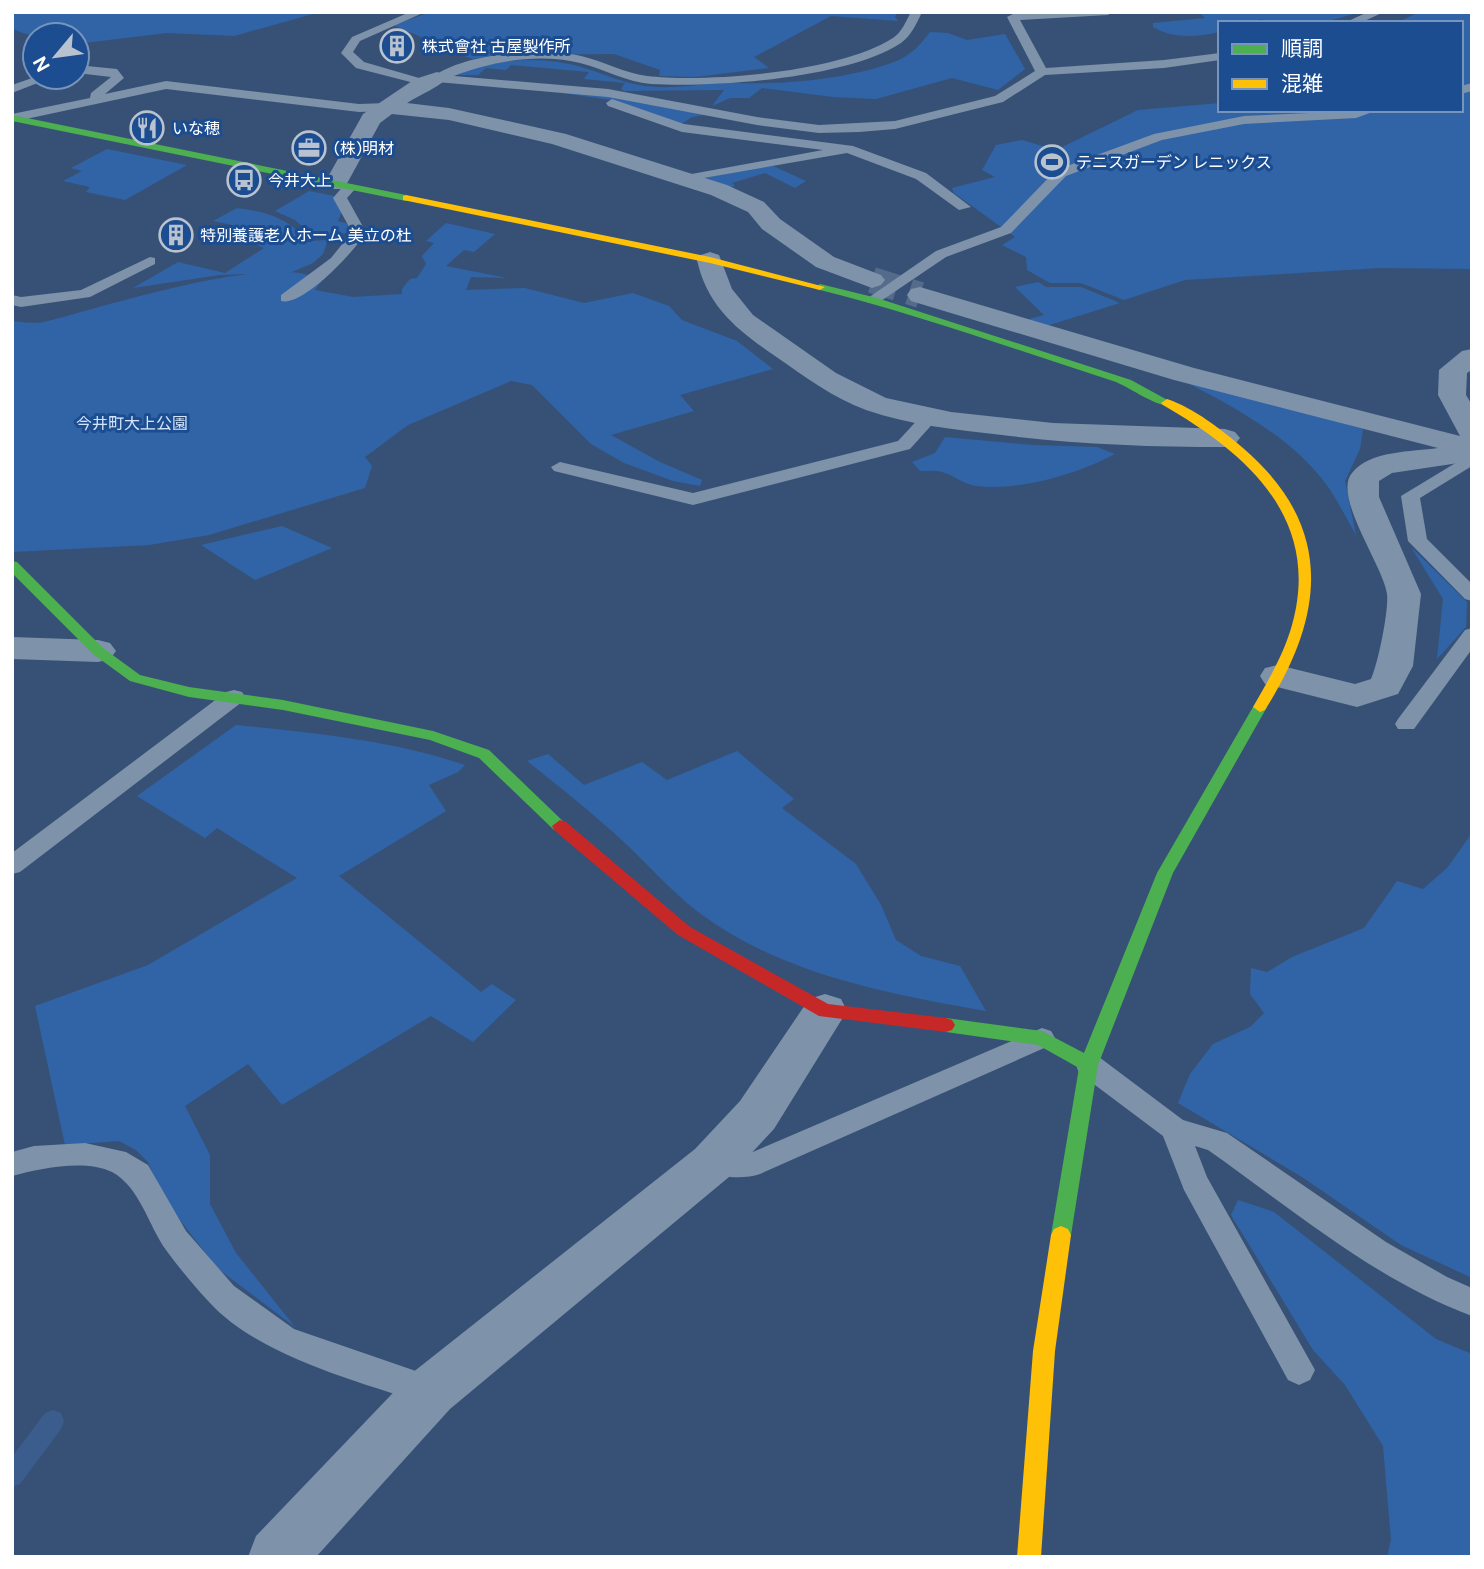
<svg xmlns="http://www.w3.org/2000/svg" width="1484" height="1569" viewBox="0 0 1484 1569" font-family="'DM Sans','Noto Sans JP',sans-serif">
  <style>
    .green { fill: #3064a7 }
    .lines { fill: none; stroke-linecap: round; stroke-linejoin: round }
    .stream { fill: #3b5d8e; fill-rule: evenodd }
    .street-tunnel { stroke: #556b8b; stroke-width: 26; stroke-dasharray: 26 13; stroke-linecap: butt }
    .lane { fill: #7e92a9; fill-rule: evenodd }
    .street { fill: #7e92a9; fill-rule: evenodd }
    .fast { fill: #4caf50; fill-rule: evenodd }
    .slow { fill: #ffc107; fill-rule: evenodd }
    .jam { fill: #c62828; fill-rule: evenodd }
    .labels { text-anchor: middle; stroke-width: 6; stroke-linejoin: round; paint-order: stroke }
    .far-poi-label { font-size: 16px; fill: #fff; stroke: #1c4d91; text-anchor: start }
    .far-park-label { font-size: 16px; fill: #d3e4fa; stroke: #1c4d91 }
  </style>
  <rect width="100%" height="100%" fill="#375176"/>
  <!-- green -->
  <path class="green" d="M12,12H320L234,36L167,33L84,43L77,42V35C54,35 32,40 12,28Z
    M431,12H897L895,17L898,21L831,16L754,57L769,68L695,77L659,76L660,70L614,54L497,55L472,59L393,25Z
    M1199,12H1361L1321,23H1274L1261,19L1250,23H1220V32C1198,37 1173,39 1153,27V23L1205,18Z
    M1419,12H1472V269L1380,268L1185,280L1124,300L1081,283H1050L1027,270L1026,257L1002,245L1015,237L954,193L952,188L995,177L982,170L996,145L1022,140L1056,150L1138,110L1220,103V110H1461V23H1396Z
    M930,32L948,33L967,40L1005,34L1025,69L998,90L952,78L876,99L833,97L762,88L749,98H730L712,106L724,90L624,91L621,89L625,83L584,79L589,72L511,65L506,70L486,68L478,75H458C494,57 546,56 584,68C605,74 622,83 645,86C676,90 705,82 736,83C784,85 853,79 899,60C913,53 921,44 930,32Z
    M541,90L616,97L705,115L692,117L680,125L611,100Z
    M107,149L187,165L125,200L86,192L90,187L63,181L82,171L71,168Z
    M771,165L806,181L795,188L765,173L732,183L735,186L722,190L694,180Z
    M309,191L335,196L342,211L338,221L349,224L347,233L315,238L295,220L275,211Z
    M237,208C267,212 288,218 308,241L328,240L323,254L313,263L292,272L220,275L133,288L178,262L225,273L264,248L257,245L271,237L266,232L213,221Z
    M446,223L495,234L474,252L464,250L446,266L507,278L471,277L466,290L525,288L584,303L633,293L669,306L682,320L737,341L773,369L680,395L694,411L611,435L660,462L702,480L700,486L673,481L624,463L591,444L532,385L511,381L408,425L365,457L372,466L365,488L209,535L149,545L12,552V321C22,322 35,324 44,322C91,311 286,247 321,282L315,290L353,297L402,294V289L410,279L417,278L426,264L422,256L434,243L426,241Z
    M1038,282L1046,287H1081L1120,303L1043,327L1022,321L1044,315L1015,287Z
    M1168,373L1363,429L1360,449L1345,481L1356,535C1346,518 1337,499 1326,484C1288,433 1223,401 1168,373Z
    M945,437L1033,445L1097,447L1115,454C1077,474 1021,491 977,486C964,485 954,475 942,472C936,470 927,471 920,471L912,462L935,453Z
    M282,526L332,548L255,580L201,545Z
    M1411,547L1467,602L1466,627L1437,659L1443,599Z
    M236,725C313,733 390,740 465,765L458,772L429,785L446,811L339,876L481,992L492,984L516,1000L473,1042L431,1016L282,1105L248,1064L185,1106L210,1155V1204L236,1253L295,1327L217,1268L163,1198L148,1162L136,1150L119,1141L65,1145L35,1006L148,965L297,878L217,828L205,838L137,796Z
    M737,751L794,799L782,808L856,864L881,905L896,940L921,956L960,966L986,1011C883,993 770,972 687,903C666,885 646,863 626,844C594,814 561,788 527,761L548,754L584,785L642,762L667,780Z
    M1472,833V1278L1401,1245L1302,1177L1178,1103L1190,1074L1213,1044L1250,1027L1264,1013L1250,994L1251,968L1267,972L1292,957L1364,928L1397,881L1423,889L1447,868Z
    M1238,1200L1274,1212L1436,1339L1472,1354V1557H1387L1391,1540L1383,1446L1345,1385L1313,1350L1231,1215Z"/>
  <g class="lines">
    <!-- stream -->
    <path class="stream" d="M53,1410L61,1413L64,1421L61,1429L20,1484L12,1487V1457L45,1413Z"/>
    <!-- street-tunnel -->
    <path class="street-tunnel" d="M872,280L920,295"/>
    <!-- lane -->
    <path class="lane" d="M410,12H425L360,41L353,52L364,62L426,80V86L356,68L341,53L352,37Z
      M911,12H922C917,23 911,36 901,43C849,78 714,88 651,84C626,82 604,69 580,63C539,53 493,61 454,76L608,89L757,117L819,125L895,121L995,96L1035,71L1007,17L1013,14L1113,12L1108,15L1020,20L1046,68L1164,60L1220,53V60L1164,68L1045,75L1003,102L895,129L859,132L819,133L757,125L608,97L437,82L431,78C463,53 541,47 581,56C603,61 624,73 647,76C708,83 841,72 893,38C902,32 906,21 911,12Z
      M1368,12H1384L1360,23H1344Z
      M77,65L117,69L124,78L105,94L166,81L359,104L387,103L393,107L387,111L359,112L166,89L12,122V114L90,98L91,93L111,77L77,73Z
      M35,77H53L12,93V85Z
      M1472,83V91L1461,94V86Z
      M612,99L684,124L853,146L926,173L971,207L959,210L916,179L847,153L681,182V176L686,175L823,150L682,132L608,106L606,103Z
      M1378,110L1356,118L1244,124L1162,140L1066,176L1011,233L946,257L878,303H868L865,300L936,251L1001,227L1056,170L1154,134L1244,116Z
      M345,184L357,187L347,198L366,232C355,251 303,307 281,301V295L331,258L352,232L333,198Z
      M150,257L155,258V264L90,297L21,307L12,305V295L21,297L81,290Z
      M928,414L937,419L910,449L693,505L554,471L551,467L560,462L693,493L898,441L922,415Z
      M1472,453V466L1420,498L1427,539L1472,584V601L1465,599L1408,541L1401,496Z
      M1472,628V649L1414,729H1398L1395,724L1398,719L1465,630Z
      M234,690L242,692L245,697L242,702L20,872L12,874V853L226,692Z
      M1042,1028L1051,1031L1055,1038L1051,1045L760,1174C743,1180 719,1177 702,1171L698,1163L702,1155L712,1151L748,1154Z
      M1089,1054L1099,1057L1183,1120L1227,1133L1386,1242L1447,1277L1472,1288V1316C1375,1280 1292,1209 1208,1150L1195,1146L1207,1177L1315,1370L1310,1380L1299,1385L1288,1380L1184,1190L1163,1136L1079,1073L1076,1065L1079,1057Z
      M85,1143L126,1152L148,1165L186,1231L234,1286L294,1329L442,1380L447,1391L442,1402L431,1406C361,1382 261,1358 210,1303C195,1287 179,1268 166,1250C148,1225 140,1187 112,1172C86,1159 40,1168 12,1176V1152L34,1146Z"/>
    <!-- street -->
    <path class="street" d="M437,72L444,74L447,78C441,86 418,96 407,103L449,108L566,134L727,185L764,202L780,219L834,257L881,275L885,280L881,285L872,288L816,267L762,229L748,212L711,195L552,144L449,120L392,114L380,123L344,189H328L324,184L363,114L415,79Z
      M710,252L719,255L732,289L753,315L836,373L886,398L951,412L1053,423L1225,429L1235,432L1240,438L1235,444L1225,447C1150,447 1076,444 1002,435C956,430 910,425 866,410C833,398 804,376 775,356C737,330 707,306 697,260L701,255Z
      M920,287L1194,368L1460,436L1438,395L1439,370L1462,351L1472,349V370L1467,373L1466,395L1472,405V461L1392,473L1379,481V497L1421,594L1413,666L1398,694L1357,707L1265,684L1260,676L1265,668L1278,665L1355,684L1371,679C1378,664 1389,610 1387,594C1384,567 1332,496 1352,473C1370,450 1412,452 1438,448L1174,380L911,301L907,295L911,289Z
      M12,637L98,640L110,643L116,651L110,659L98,662L12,659Z
      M825,994L841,999L847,1011L774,1129L729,1177L450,1409L316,1557H248L256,1536L412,1373L695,1149L740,1101L809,999Z"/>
    <!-- fast -->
    <path class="fast" d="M12,115L406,195L411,198L406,201L12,121Z
      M820,284L877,298L1131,380L1173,403L1171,405C1156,408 1129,386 1113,381C1014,349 917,314 816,289L815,287Z
      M12,561L17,562L103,648L140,675L189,687L283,700L433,731L489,750L568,826L560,832L554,830L479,758L430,740L283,710L189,697L130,681L93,654L12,573Z
      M1260,702L1267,707L1173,873L1098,1065L1071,1235L1068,1241L1061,1244L1054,1241L1051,1235L1079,1068L1038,1045L946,1032L940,1030L937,1025L940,1020L946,1018L1042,1031L1084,1053L1157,873L1253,707Z"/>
    <!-- slow -->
    <path class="slow" d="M406,195L710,257L825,287L820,290L710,263L403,200V196Z
      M1167,399C1194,408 1222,430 1243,448C1335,527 1325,615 1265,710L1260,712L1253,707C1268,681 1284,654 1292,625C1322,518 1246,453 1163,405L1161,403Z
      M1061,1226L1068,1229L1071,1235L1055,1351L1041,1557H1017L1033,1351L1051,1235L1054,1229Z"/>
    <!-- jam -->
    <path class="jam" d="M560,820L566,822L690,927L828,1004L946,1018L952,1020L955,1025L952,1030L946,1032L819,1016L678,935L554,830L552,826Z"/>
  </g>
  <!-- icons -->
  <defs>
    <symbol id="building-ring" viewBox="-11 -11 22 22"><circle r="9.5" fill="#1c4d91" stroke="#b9c2cf" stroke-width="1.5"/><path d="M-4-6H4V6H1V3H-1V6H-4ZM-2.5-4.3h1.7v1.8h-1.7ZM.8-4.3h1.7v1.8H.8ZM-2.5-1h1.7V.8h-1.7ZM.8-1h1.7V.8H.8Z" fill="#b9c2cf"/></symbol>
    <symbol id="restaurant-ring" viewBox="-11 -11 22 22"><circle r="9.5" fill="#1c4d91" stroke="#b9c2cf" stroke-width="1.5"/><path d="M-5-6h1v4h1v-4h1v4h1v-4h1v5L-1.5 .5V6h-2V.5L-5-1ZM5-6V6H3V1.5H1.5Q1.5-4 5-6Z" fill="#b9c2cf"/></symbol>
    <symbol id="office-ring" viewBox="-11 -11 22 22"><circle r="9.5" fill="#1c4d91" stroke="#b9c2cf" stroke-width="1.5"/><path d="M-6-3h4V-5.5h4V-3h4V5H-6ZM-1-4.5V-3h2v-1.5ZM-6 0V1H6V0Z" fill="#b9c2cf"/></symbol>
    <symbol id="stadium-ring" viewBox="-11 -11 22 22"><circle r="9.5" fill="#1c4d91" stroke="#b9c2cf" stroke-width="1.5"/><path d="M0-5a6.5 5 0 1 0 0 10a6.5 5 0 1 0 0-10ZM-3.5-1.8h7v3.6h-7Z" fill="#b9c2cf"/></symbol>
    <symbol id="bus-ring" viewBox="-11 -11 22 22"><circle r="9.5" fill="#1c4d91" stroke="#b9c2cf" stroke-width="1.5"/><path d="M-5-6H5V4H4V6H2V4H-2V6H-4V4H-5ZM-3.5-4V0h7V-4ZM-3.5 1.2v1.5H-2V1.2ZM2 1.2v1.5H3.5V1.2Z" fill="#b9c2cf"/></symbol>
  </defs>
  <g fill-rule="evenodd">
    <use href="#building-ring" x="378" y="27" width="38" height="38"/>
    <use href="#restaurant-ring" x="128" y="109" width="38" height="38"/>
    <use href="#office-ring" x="290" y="129" width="38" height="38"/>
    <use href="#stadium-ring" x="1033" y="143" width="38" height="38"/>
    <use href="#bus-ring" x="225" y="161" width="38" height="38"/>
    <use href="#building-ring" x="157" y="216" width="38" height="38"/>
  </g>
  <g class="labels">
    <!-- far-poi labels -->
    <g class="far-poi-label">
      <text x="422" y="52">株式會社 古屋製作所</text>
      <text x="172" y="134">いな穂</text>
      <text x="334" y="154">(株)明材</text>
      <text x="1076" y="168">テニスガーデン レニックス</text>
      <text x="268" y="186">今井大上</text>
      <text x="200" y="241">特別養護老人ホーム 美立の杜</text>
    </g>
    <!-- far-park labels -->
    <g class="far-park-label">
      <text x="132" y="429">今井町大上公園</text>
    </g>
  </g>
  <!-- border -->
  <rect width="1484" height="1569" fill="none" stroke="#ffffff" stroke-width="28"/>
  <!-- legend -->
  <rect x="1218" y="21" width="245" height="91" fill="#1c4d91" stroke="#7794bd" stroke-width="2"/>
  <rect x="1232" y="44" width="35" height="10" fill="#4caf50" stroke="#7794bd" stroke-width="2"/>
  <text x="1281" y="56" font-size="21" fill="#ffffff">順調</text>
  <rect x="1232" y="79" width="35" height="10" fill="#ffc107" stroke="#7794bd" stroke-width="2"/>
  <text x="1281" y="91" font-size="21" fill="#ffffff">混雑</text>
  <!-- north arrow -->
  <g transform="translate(56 56) rotate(241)"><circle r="33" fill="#1c4d91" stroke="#7794bd" stroke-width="2"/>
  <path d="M0-5L12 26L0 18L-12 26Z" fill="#b9c2cf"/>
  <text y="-10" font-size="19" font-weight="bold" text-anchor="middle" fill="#ffffff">N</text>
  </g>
</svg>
